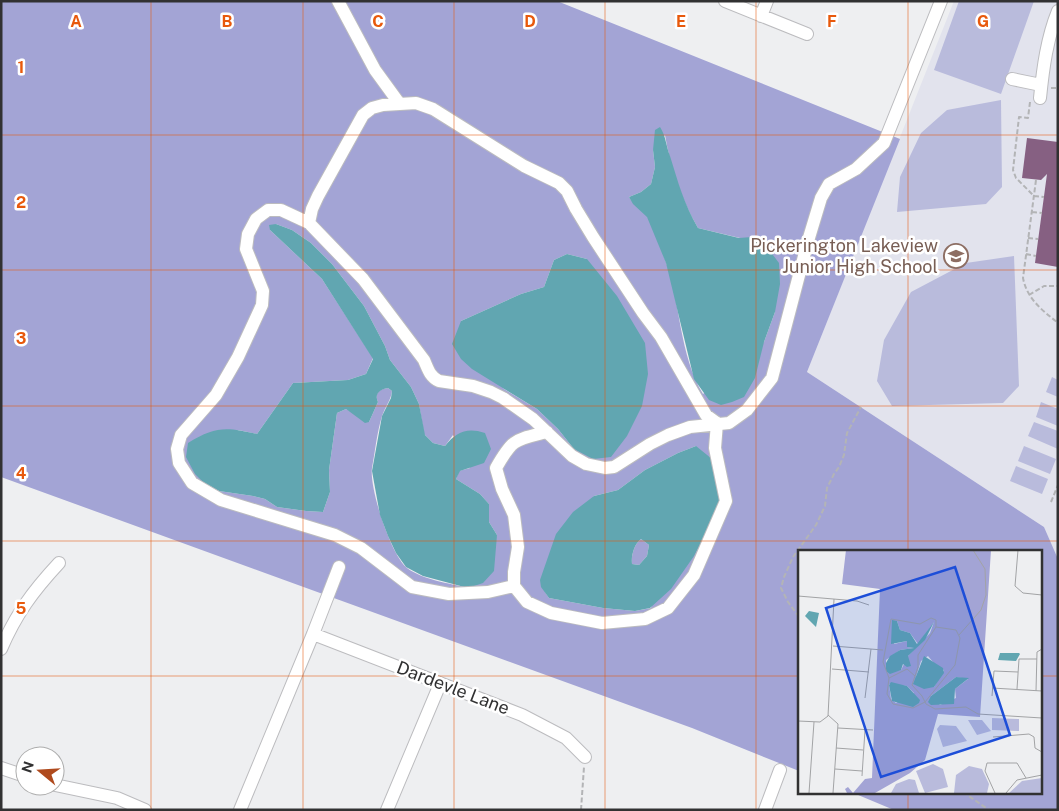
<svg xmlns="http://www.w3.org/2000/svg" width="1059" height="811" viewBox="0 0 1059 811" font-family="'Public Sans',sans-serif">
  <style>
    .built { fill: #e2e3ed }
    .green { fill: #b9bbdc }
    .forest { fill: #a3a4d5; fill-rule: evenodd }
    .water { fill: #61a6b1; fill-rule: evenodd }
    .building { fill: #866082 }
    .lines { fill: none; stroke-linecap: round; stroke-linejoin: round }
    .minor-casing { stroke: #bcbcbf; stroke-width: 14 }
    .path { stroke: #b3b4b6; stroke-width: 2; stroke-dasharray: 5 2.5; stroke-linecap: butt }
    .minor { stroke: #fff; stroke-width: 12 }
    .grid { fill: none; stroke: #e8590c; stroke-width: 1; stroke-opacity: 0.55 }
    .labels { text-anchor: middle; stroke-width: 5; stroke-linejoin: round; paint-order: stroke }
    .education-label { font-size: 18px; fill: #785e54; stroke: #fff; text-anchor: end }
    .street-label { font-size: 18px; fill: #313132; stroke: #fff }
    .inset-road { fill: none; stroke: #a2a3a5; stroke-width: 1 }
    .view { fill: #1d4ed8; fill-opacity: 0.15; stroke: #1d4ed8; stroke-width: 2.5 }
    .inset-edge { fill: none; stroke: #313132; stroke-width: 2.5 }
    .grid-label { font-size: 16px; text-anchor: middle; font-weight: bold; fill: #e8590c; stroke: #fff; stroke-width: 5; stroke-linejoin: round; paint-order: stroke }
  </style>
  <rect width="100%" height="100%" fill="#eeeff1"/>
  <!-- built -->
  <path class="built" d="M954,1H1058V559L1044,527L807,372Z"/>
  <!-- green -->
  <path class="green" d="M959,1H1034L1001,94L934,70Z
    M1001,100L1002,187L986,204L897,212L900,177L921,133L947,110Z
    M1014,256L1019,386L1003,403L892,406L877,381L884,340L911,292L966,263Z
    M1052,377L1058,380V397L1046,392Z
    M1041,402L1058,409V426L1036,417Z
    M1034,422L1058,431V449L1028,436Z
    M1024,446L1056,459L1050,474L1018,461Z
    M1016,466L1048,479L1042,494L1010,481Z"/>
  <!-- forest -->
  <path class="forest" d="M1,1H557L900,139L807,372L1044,527L1058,559V810H894L851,792H1040V551H799V771L692,728L1,477ZM665,135C670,166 682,201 698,228L740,238H752L775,312L764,342L703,394C679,354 681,305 666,262C661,249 655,228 647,216C642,208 634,205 629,197L641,192L651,184L655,167L653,150ZM276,224L292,230L311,243L332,264L364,306L385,346L390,360L411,387L419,404L424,434L433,443L445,446L453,435L470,468L459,471L456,479L480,494L489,504V522L497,535L468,588C449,583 423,580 407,568C391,555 369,488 372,468C375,452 377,432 382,416C385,407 391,400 392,391L388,388C379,389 374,394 378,402L369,422L346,409L337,413L329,470L330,492L323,512L306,511L277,507L265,499L253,496L219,491L203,482L238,430L257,434L293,383L348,380L366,374L373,358L322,279L270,230ZM567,254L587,259L574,449L558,429L537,409L504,389L461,321L521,294L544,287L554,260ZM696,446L651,608L635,611L603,608L549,598L545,592L594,496L618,490L645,470L678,453Z
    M641,539L649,545L647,556L639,565L632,564C631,556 634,544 641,539Z"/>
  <!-- water -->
  <path class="water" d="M660,127C666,136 666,146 670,156C678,182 684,204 698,228L739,238L752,237L767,247L779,263L780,284L775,312L764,342L755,378L744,397L732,402L721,405L709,400L694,379L666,263L647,217L633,204L629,197L641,192L651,184L655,167L653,150L655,130Z
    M276,224L292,230L311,243L332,264L364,306L385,346L390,360L411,387L419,404L425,435L433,443L445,446C456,432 467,427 485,433L491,449L484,463L460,471L456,479L480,494L489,504V522L497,535L494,571L483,583L468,588L423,576L406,567L396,553L388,536L380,515L372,471L382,416L391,398L392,391L388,388C380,389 374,394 378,402L369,422L365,423L346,409L337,413L329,470L330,492L323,512L306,511L277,507L265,499L253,496L219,491L203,482L195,474L186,457L188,443C215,426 227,427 257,434L293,383L348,380L366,374L373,359L322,279L270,230L269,225Z
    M567,254L587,259L617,296L645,343L648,374L642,406L627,436L611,457L593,459L574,449L558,429L537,409L472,369L461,359L452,344L461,321L521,294L544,287L554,260Z
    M696,446L712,459L721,503L694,556L671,589L650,608L635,611L603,608L549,598L541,587L540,580L556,534L573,512L594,496L618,490L645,470L678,453ZM641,539L649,545L647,556L639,565L632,564C631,556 634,544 641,539Z"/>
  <!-- building -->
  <path class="building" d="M1027,138L1058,142V267L1035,263L1047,174L1041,180L1022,178Z"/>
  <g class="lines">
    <defs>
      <path id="minor" d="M338,1L375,70L399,103
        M725,1L807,34
        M761,16L767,1
        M1012,79L1041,85
        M1040,98C1043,68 1047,38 1058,11
        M309,223L281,210H268L256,219L248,234L246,249L263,291L262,305L238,357L216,395L181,435L177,449L179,463L192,483L221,500L335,535L361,548L412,587L449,594L488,592L514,586
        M717,423L706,415L661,337L643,313L593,237L576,209L567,191L559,183L524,166L433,109L416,103L383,105L372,108L363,115L318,196L312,209L309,223L363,279L424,360C428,369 430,377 439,381L473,386L491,392L503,398L533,419L572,456L586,464L605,468L614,467L650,444L668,435L690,427L729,423L747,410L772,378L808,241L821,198L829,184L856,169L884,143L941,1
        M547,432C515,440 513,438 496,468L502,489L514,515L518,547L514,572V586L527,602L551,613L602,623L645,619L668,608L694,575L726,501L715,448L717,423
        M313,634L522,715L566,738L585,757
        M1,649C16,614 33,591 59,563
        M1,768L25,776
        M55,785L117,798L145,810
        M240,810L313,634L339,567
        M387,810L440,684
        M765,810L780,770"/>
    </defs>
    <!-- minor casing -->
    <use href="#minor" class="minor-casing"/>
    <!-- path -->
    <path class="path" d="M1051,88H1058
      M1030,102L1028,118L1019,117L1013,170L1016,178L1034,196L1044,197
      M1036,180L1023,278C1027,299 1042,310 1058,323
      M1032,212L1042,213
      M1028,238L1038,239
      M1026,254L1036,256
      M1029,295L1044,286H1058
      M1051,502L1058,485
      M799,617L788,602L781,588L784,577L793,557L816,525L825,506L827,488L834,474L839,467L844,455L847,433L861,407
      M963,792L989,810
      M581,810L584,767"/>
    <!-- minor -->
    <use href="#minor" class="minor"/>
  </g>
  <!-- grid -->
  <path class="grid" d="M151,1V810M303,1V810M454,1V810M605,1V810M756,1V810M908,1V551M1,135H1058M1,270H1058M1,406H1058M1,541H1058M1,676H799M1040,676H1058M908,792V810"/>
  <!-- icons -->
  <defs>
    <symbol id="school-ring" viewBox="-11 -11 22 22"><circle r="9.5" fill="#fff" stroke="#8d6e63" stroke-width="1.5"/><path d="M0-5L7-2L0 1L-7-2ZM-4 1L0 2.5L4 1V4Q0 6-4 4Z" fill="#8d6e63"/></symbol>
  </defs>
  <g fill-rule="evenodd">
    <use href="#school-ring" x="942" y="242" width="28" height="28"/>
  </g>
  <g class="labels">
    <!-- education labels -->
    <g class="education-label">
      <text x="938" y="252">Pickerington Lakeview<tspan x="938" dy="21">Junior High School</tspan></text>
    </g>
    <!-- street labels -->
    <g class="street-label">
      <text transform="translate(453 688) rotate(21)" y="6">Dardevle Lane</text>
    </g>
  </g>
  <!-- overview -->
  <g transform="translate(798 550)">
    <rect width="244" height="244" fill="#eeeff1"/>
    <path d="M194,168L221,169V181L194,180ZM170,170H184L193,181L179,185ZM142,175L158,176L169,191L145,197L139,179ZM135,214L145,219L150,237L127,243L118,221ZM171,216L184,219L191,234L189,243H156L158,225ZM244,228V243H211L224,231ZM111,229L117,230L121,243H93L98,234Z" fill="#b9bbdc"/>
    <path d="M48,0H193L182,167L140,164L127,210L112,223L77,243H49L47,239L50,237L55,243L67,229L74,228L82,39L44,34ZM99,71L102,80L112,83L120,94L136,72L132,83L110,106L103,120L88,121V110L102,100L116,98L109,97V91L96,94ZM130,106L140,118L146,120L136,137L118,127L123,111ZM158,127L170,129L157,139L158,148L142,155L133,146ZM91,134L109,136L116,143L98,153L93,149Z" fill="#a3a4d5" fill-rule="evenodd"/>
    <path d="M11,61L21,63L18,77L7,66ZM94,70L99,71L102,80L112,83L119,94L136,72L127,90L110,106L113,116L109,117L105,114L103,120L92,124L88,121V113L92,106L102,100L116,98L109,97V91L93,94ZM202,103H221L222,104L218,111L200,110ZM126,106L145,118L146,123L136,137L126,139L115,134ZM158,127L171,128L157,139L156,154L133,155L130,152L133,146ZM93,132L109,136L122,150L121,153L115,157L94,151L91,135Z" fill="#61a6b1"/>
    <path class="inset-road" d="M220,0L217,36L225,43L244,45M0,46L59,51L71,55M161,85L183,60L188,45L187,19L175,0M35,96L85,100M0,105V129M34,119L71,122M117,126L109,119L91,128L89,144L95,154L115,158L127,152L157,115L162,88L158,80L138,77L120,105V117L114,135L124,146L128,154L137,159L168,157L180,164L244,168M91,128L85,112L93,69L122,74L133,68L138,70V77M194,138L244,141M219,139L221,109H239M238,141L239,102L244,99M194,146L196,121L220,122M67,148L73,99M30,165L40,174L35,243M0,171L22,172L30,166L36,49M40,178L75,180M195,187L231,184L236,187L237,198L244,202M38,198L65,200M37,219L64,221M64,226L67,180M11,243L16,172M197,243L187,221L189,213H219L228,228M208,243L219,230L244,225"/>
    <path class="view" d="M157,17L212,185L83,227L28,58Z"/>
    <rect width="244" height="244" class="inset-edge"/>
  </g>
  <g class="grid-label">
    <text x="76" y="27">A</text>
    <text x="227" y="27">B</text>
    <text x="378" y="27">C</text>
    <text x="530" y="27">D</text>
    <text x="681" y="27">E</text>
    <text x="832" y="27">F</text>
    <text x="983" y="27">G</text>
    <text x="21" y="73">1</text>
    <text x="21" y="208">2</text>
    <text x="21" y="344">3</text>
    <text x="21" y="479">4</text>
    <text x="21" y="614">5</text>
  </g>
  <!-- border -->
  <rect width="1059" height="811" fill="none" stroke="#313132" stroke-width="5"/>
  <!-- north arrow -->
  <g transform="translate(40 771) rotate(288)"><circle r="24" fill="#ffffff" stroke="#adadad"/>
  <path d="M0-4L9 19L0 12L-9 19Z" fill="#af4a1d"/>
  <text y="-8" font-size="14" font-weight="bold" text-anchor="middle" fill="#313132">N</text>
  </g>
</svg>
